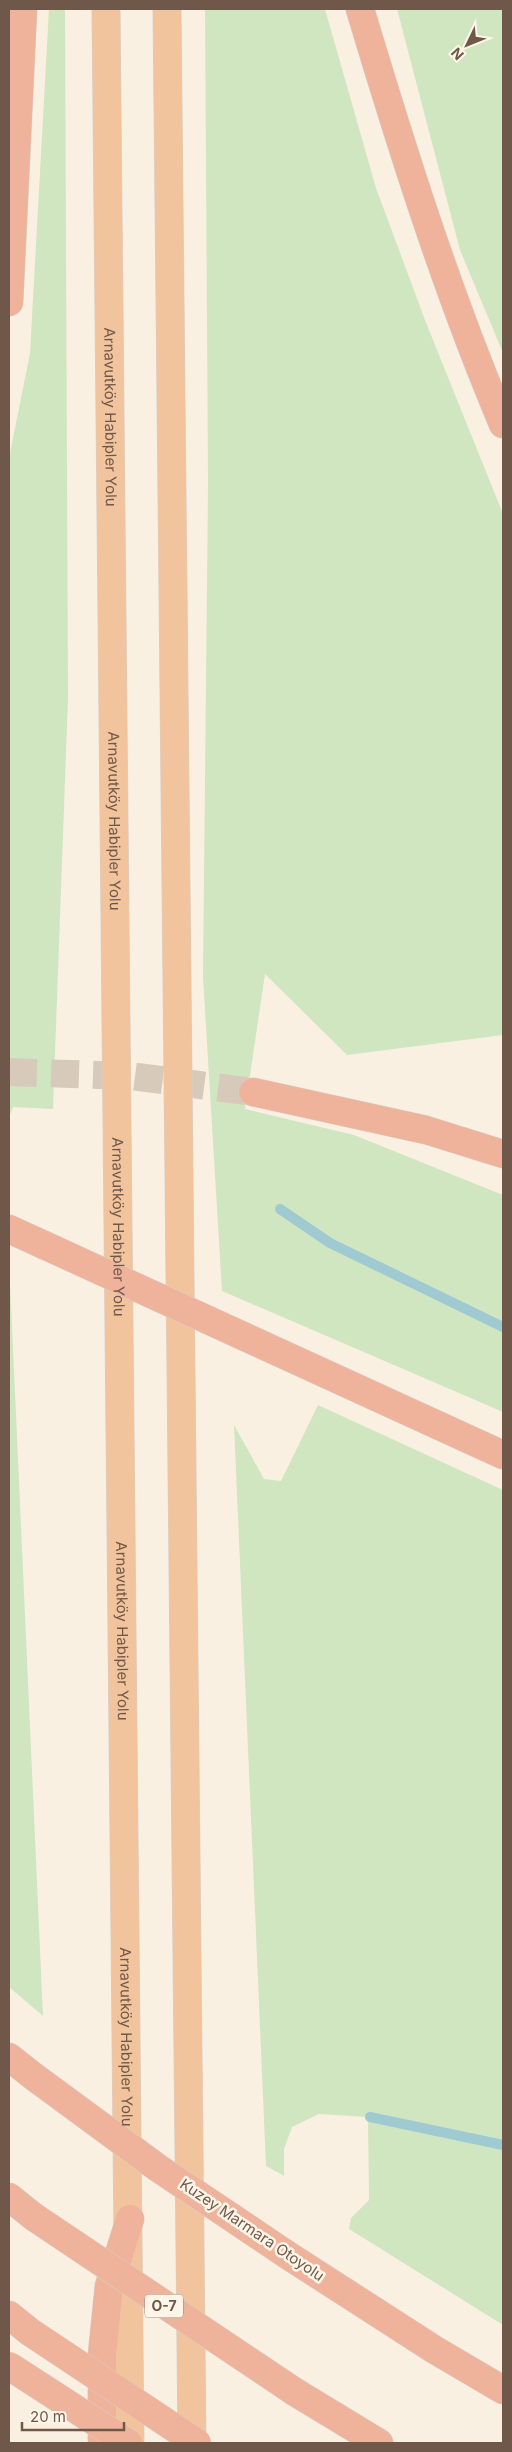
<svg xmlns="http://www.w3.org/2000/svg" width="512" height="2452" viewBox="0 0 512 2452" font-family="Inter,sans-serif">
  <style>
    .green { fill: #d0e6c1 }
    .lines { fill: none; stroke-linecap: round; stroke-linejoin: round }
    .stream { stroke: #9fcad2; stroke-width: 10 }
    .motorway-tunnel { stroke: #d7cabb; stroke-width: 28; stroke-dasharray: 28 14; stroke-linecap: butt }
    .trunk-casing { stroke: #d7d0cc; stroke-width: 29 }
    .motorway-casing { stroke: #d7d0cc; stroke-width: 29 }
    .trunk { stroke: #f2c49d; stroke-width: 28 }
    .motorway { stroke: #efb39c; stroke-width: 28 }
    .motorway-bridge-casing { stroke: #d7d0cc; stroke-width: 29; stroke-linecap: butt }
    .motorway-bridge { stroke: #efb39c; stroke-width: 28 }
    .labels { text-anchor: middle; stroke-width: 5; stroke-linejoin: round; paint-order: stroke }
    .shield { fill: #fdf5e7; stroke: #9a8779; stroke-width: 1 }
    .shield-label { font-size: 14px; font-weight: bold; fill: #6f584a }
    .street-label { font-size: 15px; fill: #6f584a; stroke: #fdf5e7 }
  </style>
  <rect width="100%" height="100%" fill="#faf0e1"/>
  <!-- green -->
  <path class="green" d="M49,9H65L68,698L53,1109L13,1107L9,1117V458L30,353Z
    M205,9H325L376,188L425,320L503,514V1035L347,1055L265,974L245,1109L354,1135L503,1195V1412L222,1291L203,977L208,483Z
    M397,9H503V353L460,250Z
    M9,1281H10L43,2016L9,1987Z
    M318,1405L503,1490V2325L349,2229L351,2218L369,2200L368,2117L319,2114L292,2127L284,2149V2176L266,2166L234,1425L264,1479L281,1481Z"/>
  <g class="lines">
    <!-- stream -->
    <path class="stream" d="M280,1209L330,1243L503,1327
      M370,2117L503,2145"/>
    <!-- motorway-tunnel -->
    <path class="motorway-tunnel" d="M9,1072L131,1076L253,1092"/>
    <defs>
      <g id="trunk">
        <path id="s1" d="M106,9L130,2443"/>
        <path d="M167,9L192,2443"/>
      </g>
      <path id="motorway" d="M360,9C402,149 446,289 503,424
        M9,302L23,9
        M253,1092L426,1130L503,1154
        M9,1229L44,1245
        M243,1336L503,1455
        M9,2057L33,2076
        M9,2197L34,2217
        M289,2256L435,2350L503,2390
        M9,2315L30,2332
        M295,2392L379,2443
        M102,2443V2355L109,2286L130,2219"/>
    </defs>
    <!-- trunk casing -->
    <use href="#trunk" class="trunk-casing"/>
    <!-- motorway casing -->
    <use href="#motorway" class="motorway-casing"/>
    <!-- trunk -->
    <use href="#trunk" class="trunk"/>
    <!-- motorway -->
    <use href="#motorway" class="motorway"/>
    <defs>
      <path id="motorway-bridge" d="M44,1245L243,1336
        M33,2076L158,2168L289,2256
        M34,2217L295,2392
        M30,2332L197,2443
        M9,2366L128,2443"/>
    </defs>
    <!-- motorway-bridge casing -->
    <use href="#motorway-bridge" class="motorway-bridge-casing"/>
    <!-- motorway-bridge -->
    <use href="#motorway-bridge" class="motorway-bridge"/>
  </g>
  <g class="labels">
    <!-- shield labels -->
    <rect class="shield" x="145" y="2294.5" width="38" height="23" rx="4"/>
    <g class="shield-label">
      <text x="164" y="2311">O-7</text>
    </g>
    <!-- street labels -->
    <g class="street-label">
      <text dy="5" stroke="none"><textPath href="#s1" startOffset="408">Arnavutköy Habipler Yolu</textPath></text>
      <text dy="5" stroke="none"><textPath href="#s1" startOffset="812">Arnavutköy Habipler Yolu</textPath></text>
      <text dy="5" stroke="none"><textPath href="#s1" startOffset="1218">Arnavutköy Habipler Yolu</textPath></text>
      <text dy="5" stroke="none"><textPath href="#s1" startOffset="1622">Arnavutköy Habipler Yolu</textPath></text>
      <text dy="5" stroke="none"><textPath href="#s1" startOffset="2028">Arnavutköy Habipler Yolu</textPath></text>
      <text transform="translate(252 2230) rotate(34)" y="5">Kuzey Marmara Otoyolu</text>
    </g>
  </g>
  <!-- border -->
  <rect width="512" height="2452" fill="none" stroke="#6f584a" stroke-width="20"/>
  <!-- north arrow -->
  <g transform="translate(467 45) rotate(227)" stroke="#fdf5e7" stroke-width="4" paint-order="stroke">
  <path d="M0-4L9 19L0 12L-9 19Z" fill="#6f584a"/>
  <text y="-8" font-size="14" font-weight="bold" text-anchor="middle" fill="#6f584a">N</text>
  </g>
  <!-- scale -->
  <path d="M22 2422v8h102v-8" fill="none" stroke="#6f584a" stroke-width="2.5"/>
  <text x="30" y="2422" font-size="15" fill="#6f584a" stroke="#fdf5e7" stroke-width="4" paint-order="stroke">20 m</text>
</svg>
